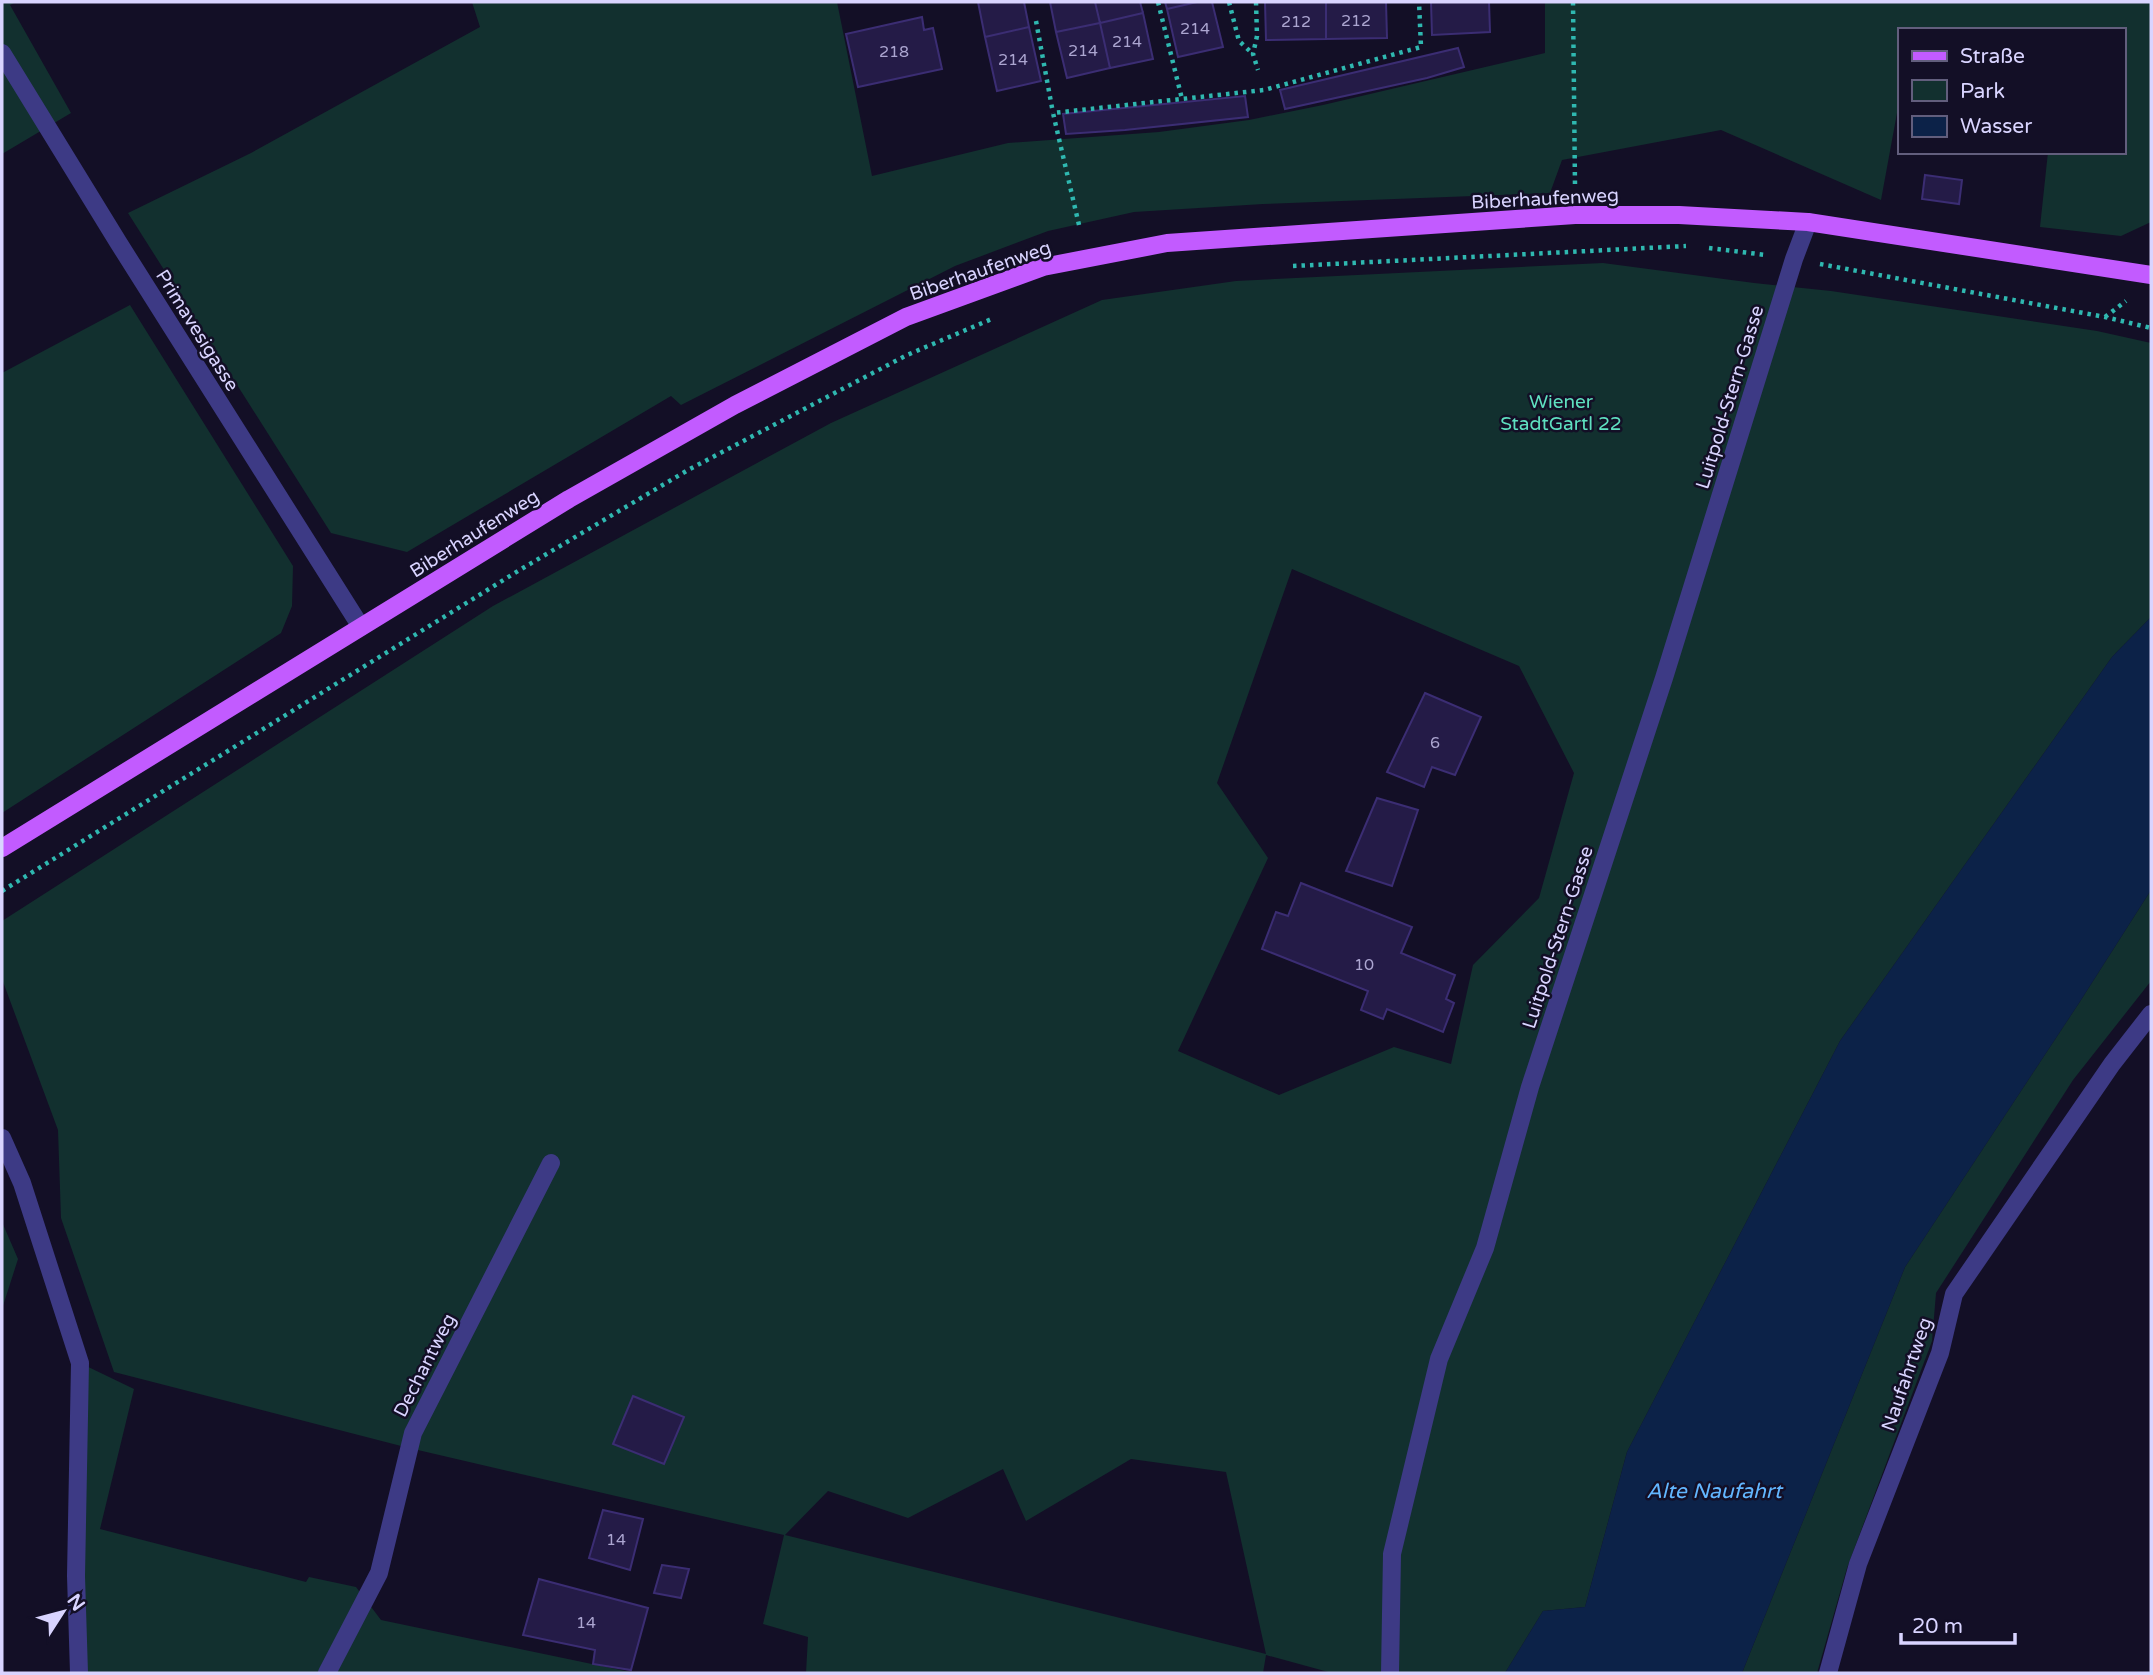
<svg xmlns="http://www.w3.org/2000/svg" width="2153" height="1675" viewBox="0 0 2153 1675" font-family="'Varela Round',sans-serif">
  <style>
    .green { fill: #12302f; fill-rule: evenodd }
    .water { fill: #0c2248 }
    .building { fill: #241b47; stroke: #3b2d73; stroke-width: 2 }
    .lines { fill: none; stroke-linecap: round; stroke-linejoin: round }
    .path { stroke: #2fb8b0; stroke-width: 4.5; stroke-dasharray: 3.5 5; stroke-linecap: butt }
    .minor { stroke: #3d3a85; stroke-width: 18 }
    .major { stroke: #c25bff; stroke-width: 18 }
    .labels { text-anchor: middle; stroke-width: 5; stroke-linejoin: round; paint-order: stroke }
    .number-label { font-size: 16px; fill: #aca6d1 }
    .street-label { font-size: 19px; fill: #d9d4ff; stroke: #130f26 }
    .park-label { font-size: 19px; fill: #5fe0c0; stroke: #130f26 }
    .water-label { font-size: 21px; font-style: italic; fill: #62b6ff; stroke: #130f26 }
  </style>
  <rect width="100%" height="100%" fill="#130f26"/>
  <!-- green -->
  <path class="green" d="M2,2H16L10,5L71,113L2,154Z
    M472,2H837L872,176L1008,143L1159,132L1249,120L1323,105L1545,53V2H2151V222L2121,236L2040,227L2048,152H2123V30H1899V102L1881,200L1721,130L1562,160L1550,193L1263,204L1134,212L1048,231L955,266L681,405L671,396L407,552L331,533L128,213L251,153L480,27Z
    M1603,263L1754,283L1831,291L2097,331L2151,343V617L2112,657L1840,1041L1627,1452L1585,1607L1543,1611L1505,1673H1332L1266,1655L1263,1673H806L808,1637L763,1624L784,1535L405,1447L114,1372L61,1218L58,1130L2,979V921L493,606L831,423L1102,300L1236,281ZM1292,569L1519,666L1574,773L1539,898L1473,965L1451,1064L1394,1047L1279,1095L1178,1051L1268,858L1217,783ZM1131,1459L1226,1472L1266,1654L785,1535L828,1491L908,1518L1003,1469L1026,1521Z
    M130,305L293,566L292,606L281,633L2,813V373Z
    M2151,890V981L2073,1080L1936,1293L1932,1341L1847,1568L1817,1673H1742L1905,1267L2079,1003Z
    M2,1222L18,1259L2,1309Z
    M80,1363L134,1389L100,1529L306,1582L309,1577L356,1587L381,1620L635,1673H79Z"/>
  <!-- water -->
  <path class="water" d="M2151,617V890L2079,1003L1905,1267L1742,1673H1505L1543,1611L1585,1607L1627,1452L1840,1041L2112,657Z"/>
  <!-- building -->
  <path class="building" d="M978,2H1024L1029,27L985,37Z
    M1050,2H1095L1100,23L1056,32Z
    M1095,2H1140L1143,13L1100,23Z
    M1165,2H1197L1167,9Z
    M1197,2H1212L1223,47L1178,57L1167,9Z
    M1265,2H1326V39L1266,40Z
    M1326,2H1386L1387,38L1326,39Z
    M1431,2H1489L1490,32L1432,35Z
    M1143,13L1153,59L1110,68L1100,23Z
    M922,17L924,30L933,28L942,69L858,87L846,34Z
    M1100,23L1110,68L1067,78L1056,32Z
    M1029,27L1041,81L997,91L985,37Z
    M1458,48L1464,67L1427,78L1285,109L1280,90Z
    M1245,96L1248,117L1125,130L1066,134L1063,114Z
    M1925,175L1962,180L1959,204L1922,199Z
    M1425,693L1481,717L1455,775L1432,767L1424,787L1387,772Z
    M1377,798L1418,810L1392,886L1346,871Z
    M1301,883L1412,927L1401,953L1455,975L1446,999L1454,1003L1443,1032L1387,1009L1383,1019L1361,1010L1368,991L1262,949L1276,912L1288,916Z
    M633,1396L684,1417L664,1464L613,1444Z
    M603,1510L643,1519L630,1570L589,1558Z
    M662,1565L689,1569L681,1598L654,1593Z
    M539,1579L648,1608L631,1670L593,1664L595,1650L523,1635Z"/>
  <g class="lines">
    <!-- path -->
    <path class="path" d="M1158,2L1182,99
      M1229,2L1239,41L1253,54
      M1256,2L1257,36L1253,54L1258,70
      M1573,2L1575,186
      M1036,21L1053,113
      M1079,225L1053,113L1264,90L1421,47L1419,2
      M1709,248L1766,255
      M1820,264L2105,317L2151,328
      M1293,266L1686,246
      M2105,317L2126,301
      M2,891L518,571L688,470L907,355L994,318"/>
    <!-- minor -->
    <path class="minor" d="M2,53L118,242L361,627
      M2,1138L22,1183L80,1363L76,1576L79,1673
      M327,1673L379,1573L413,1433L551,1163
      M1390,1673L1392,1554L1439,1359L1485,1248L1530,1087L1664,678L1794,259L1808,222
      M1828,1673L1858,1564L1940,1353L1954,1294L2112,1064L2151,1014"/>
    <!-- major -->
    <path class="major" d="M2,848L569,499L735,405L906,317L1043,267L1167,243L1575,215H1679L1808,222L2151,275"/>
  </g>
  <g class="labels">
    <!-- number labels -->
    <g class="number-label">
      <text x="1356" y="26">212</text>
      <text x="1296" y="27">212</text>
      <text x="1195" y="34">214</text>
      <text x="1127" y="47">214</text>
      <text x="1083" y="56">214</text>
      <text x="894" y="57">218</text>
      <text x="1013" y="65">214</text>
      <text x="1435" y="748">6</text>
      <text x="1364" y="970">10</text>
      <text x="616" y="1545">14</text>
      <text x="586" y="1628">14</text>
    </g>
    <!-- street labels -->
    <g class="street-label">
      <text transform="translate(1545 198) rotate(-3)" y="7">Biberhaufenweg</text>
      <text transform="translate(980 270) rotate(-19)" y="7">Biberhaufenweg</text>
      <text transform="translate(198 330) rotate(58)" y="7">Primavesigasse</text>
      <text transform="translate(1729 397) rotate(-73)" y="7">Luitpold-Stern-Gasse</text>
      <text transform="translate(474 533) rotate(-32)" y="7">Biberhaufenweg</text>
      <text transform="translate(1557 937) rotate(-72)" y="7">Luitpold-Stern-Gasse</text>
      <text transform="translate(424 1365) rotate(-63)" y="7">Dechantweg</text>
      <text transform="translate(1906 1374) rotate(-71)" y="7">Naufahrtweg</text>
    </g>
    <!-- park labels -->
    <g class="park-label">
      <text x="1561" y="408">Wiener<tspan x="1561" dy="22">StadtGartl 22</tspan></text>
    </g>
    <!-- water labels -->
    <g class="water-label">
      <text x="1714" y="1498">Alte Naufahrt</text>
    </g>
  </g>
  <!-- border -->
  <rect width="2153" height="1675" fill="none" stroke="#d9d4ff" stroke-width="7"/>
  <!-- legend -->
  <rect x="1898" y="28" width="228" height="126" fill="#130f26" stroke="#625e7d" stroke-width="2"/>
  <rect x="1912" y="51" width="35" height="10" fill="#c25bff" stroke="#625e7d" stroke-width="2"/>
  <text x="1960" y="63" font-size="21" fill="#d9d4ff">Straße</text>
  <rect x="1912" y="80" width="35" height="21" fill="#12302f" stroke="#625e7d" stroke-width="2"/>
  <text x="1960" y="98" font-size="21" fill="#d9d4ff">Park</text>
  <rect x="1912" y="116" width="35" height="21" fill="#0c2248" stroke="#625e7d" stroke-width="2"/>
  <text x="1960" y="133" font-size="21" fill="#d9d4ff">Wasser</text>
  <!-- north arrow -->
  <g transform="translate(63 1612) rotate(54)" stroke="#130f26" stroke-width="5" paint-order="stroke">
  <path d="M0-5L12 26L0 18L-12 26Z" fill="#d9d4ff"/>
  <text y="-10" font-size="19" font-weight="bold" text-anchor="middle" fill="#d9d4ff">N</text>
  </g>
  <!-- scale -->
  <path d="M1901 1633v10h114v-10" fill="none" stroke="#d9d4ff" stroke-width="3.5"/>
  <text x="1912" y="1633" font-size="21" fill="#d9d4ff" stroke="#130f26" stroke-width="5" paint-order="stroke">20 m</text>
</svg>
